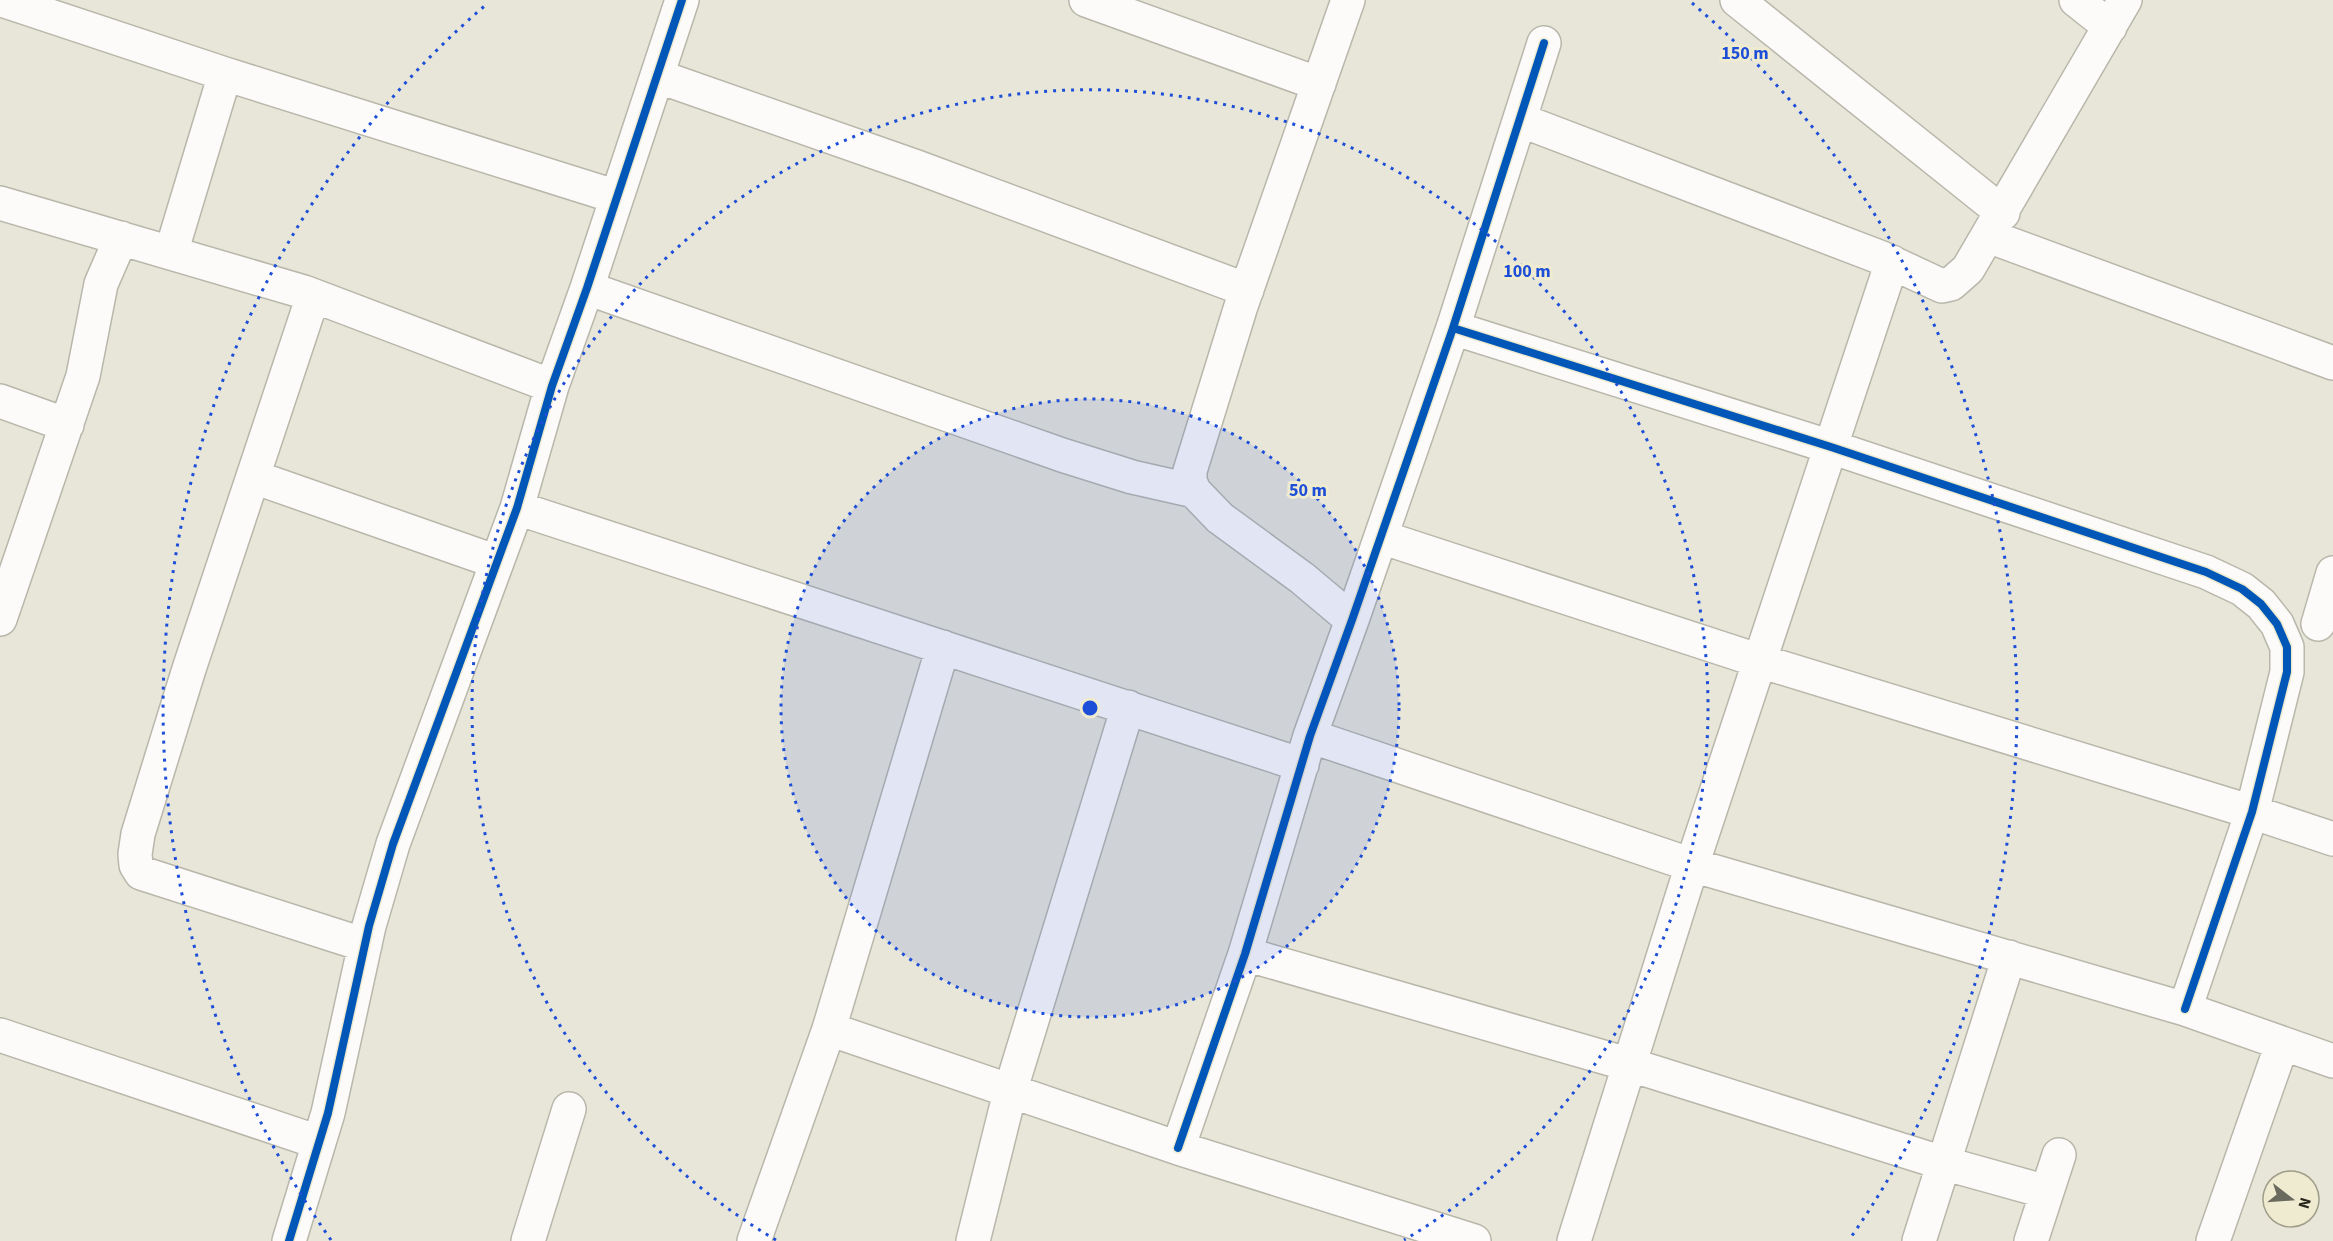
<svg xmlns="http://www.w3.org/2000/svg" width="2333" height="1241" viewBox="0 0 2333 1241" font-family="'Source Sans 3',sans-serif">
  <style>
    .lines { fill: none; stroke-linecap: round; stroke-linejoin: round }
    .street-casing { stroke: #b8b7ab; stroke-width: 36 }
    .street { stroke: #fcfbf9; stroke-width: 33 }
    .cycleway-casing { stroke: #efebd1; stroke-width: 11 }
    .cycleway { stroke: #0057b8; stroke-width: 8 }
    .ring { fill: none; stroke: #1d4ed8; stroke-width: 3; stroke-dasharray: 3 6 }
    .centre { fill: #1d4ed8; stroke: #efebd1; stroke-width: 3 }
    .ring-label { font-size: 18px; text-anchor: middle; font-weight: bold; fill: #1d4ed8; stroke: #efebd1; stroke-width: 6; stroke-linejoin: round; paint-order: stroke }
  </style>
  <rect width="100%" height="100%" fill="#e8e6d8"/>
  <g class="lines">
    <defs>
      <path id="street" d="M2,0L225,74L617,197
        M1086,0L1319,84
        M1348,0L1241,306L1190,471V481L1194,491L1220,518L1302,578L1352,620
        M1737,0L2003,213
        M2076,0L2110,27
        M657,76L917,167L1247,290
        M1520,120L1882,258L1942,286L1951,284L1968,269L2125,0
        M0,203L304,292L552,386
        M1988,236L2333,363
        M171,253L225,74
        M587,288L1062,455L1132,477L1194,491
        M313,296L189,669L138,834L135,854L136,865L141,873L365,945
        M1453,328L1831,447L2206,572L2242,589L2261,604L2277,624L2287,647V672L2252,812L2185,1009
        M0,401L67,425
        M254,477L497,562
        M517,508L1302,765
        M1381,537L1760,661L2252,812L2333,839
        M0,619L83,376L101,284L121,238
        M2318,624L2333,573
        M1310,736L1692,865L2185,1009L2333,1061
        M1245,954L1631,1065L1943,1163L2047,1192
        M829,1029L1178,1148L1474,1241
        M0,1035L318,1142
        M1178,1148L1245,954L1310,736L1352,620L1453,328L1544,43
        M289,1241L328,1113L369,926L393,844L517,508L552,386L587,288L682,0
        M528,1241L569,1109
        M754,1241L829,1029L943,647
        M973,1241L1010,1092L1128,707
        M1574,1241L1692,865L1892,262
        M1919,1241L2009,957
        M2031,1241L2059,1155
        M2213,1241L2282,1044"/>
    </defs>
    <!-- street casing -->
    <use href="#street" class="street-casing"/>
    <!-- street -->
    <use href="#street" class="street"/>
    <defs>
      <path id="cycleway" d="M1453,328L1831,447L2206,572L2242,589L2261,604L2277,624L2287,647V672L2252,812L2185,1009
        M1178,1148L1245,954L1310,736L1352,620L1453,328L1544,43
        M289,1241L328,1113L369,926L393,844L517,508L552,386L587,288L682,0"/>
    </defs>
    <!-- cycleway casing -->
    <use href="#cycleway" class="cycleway-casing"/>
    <!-- cycleway -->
    <use href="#cycleway" class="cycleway"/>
  </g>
  <!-- distance rings -->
  <circle cx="1090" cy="708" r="309" fill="#1d4ed8" fill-opacity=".12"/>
  <g class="ring">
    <circle cx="1090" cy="708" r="309"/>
    <path d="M776 1240A618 618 0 1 1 1404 1240"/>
    <path d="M331 1240A927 927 0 0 1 488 3M1692 3A927 927 0 0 1 1849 1240"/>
  </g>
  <circle cx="1090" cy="708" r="9" class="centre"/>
  <g class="ring-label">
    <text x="1745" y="59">150 m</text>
    <text x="1527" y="277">100 m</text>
    <text x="1308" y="496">50 m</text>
  </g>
  <!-- north arrow -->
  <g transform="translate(2291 1199) rotate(107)"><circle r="28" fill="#efebd1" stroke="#9f9d89" stroke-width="1.5"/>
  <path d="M0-4.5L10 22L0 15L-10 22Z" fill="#6b6a5e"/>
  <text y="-9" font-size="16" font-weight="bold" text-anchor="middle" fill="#28271d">N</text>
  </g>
</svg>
